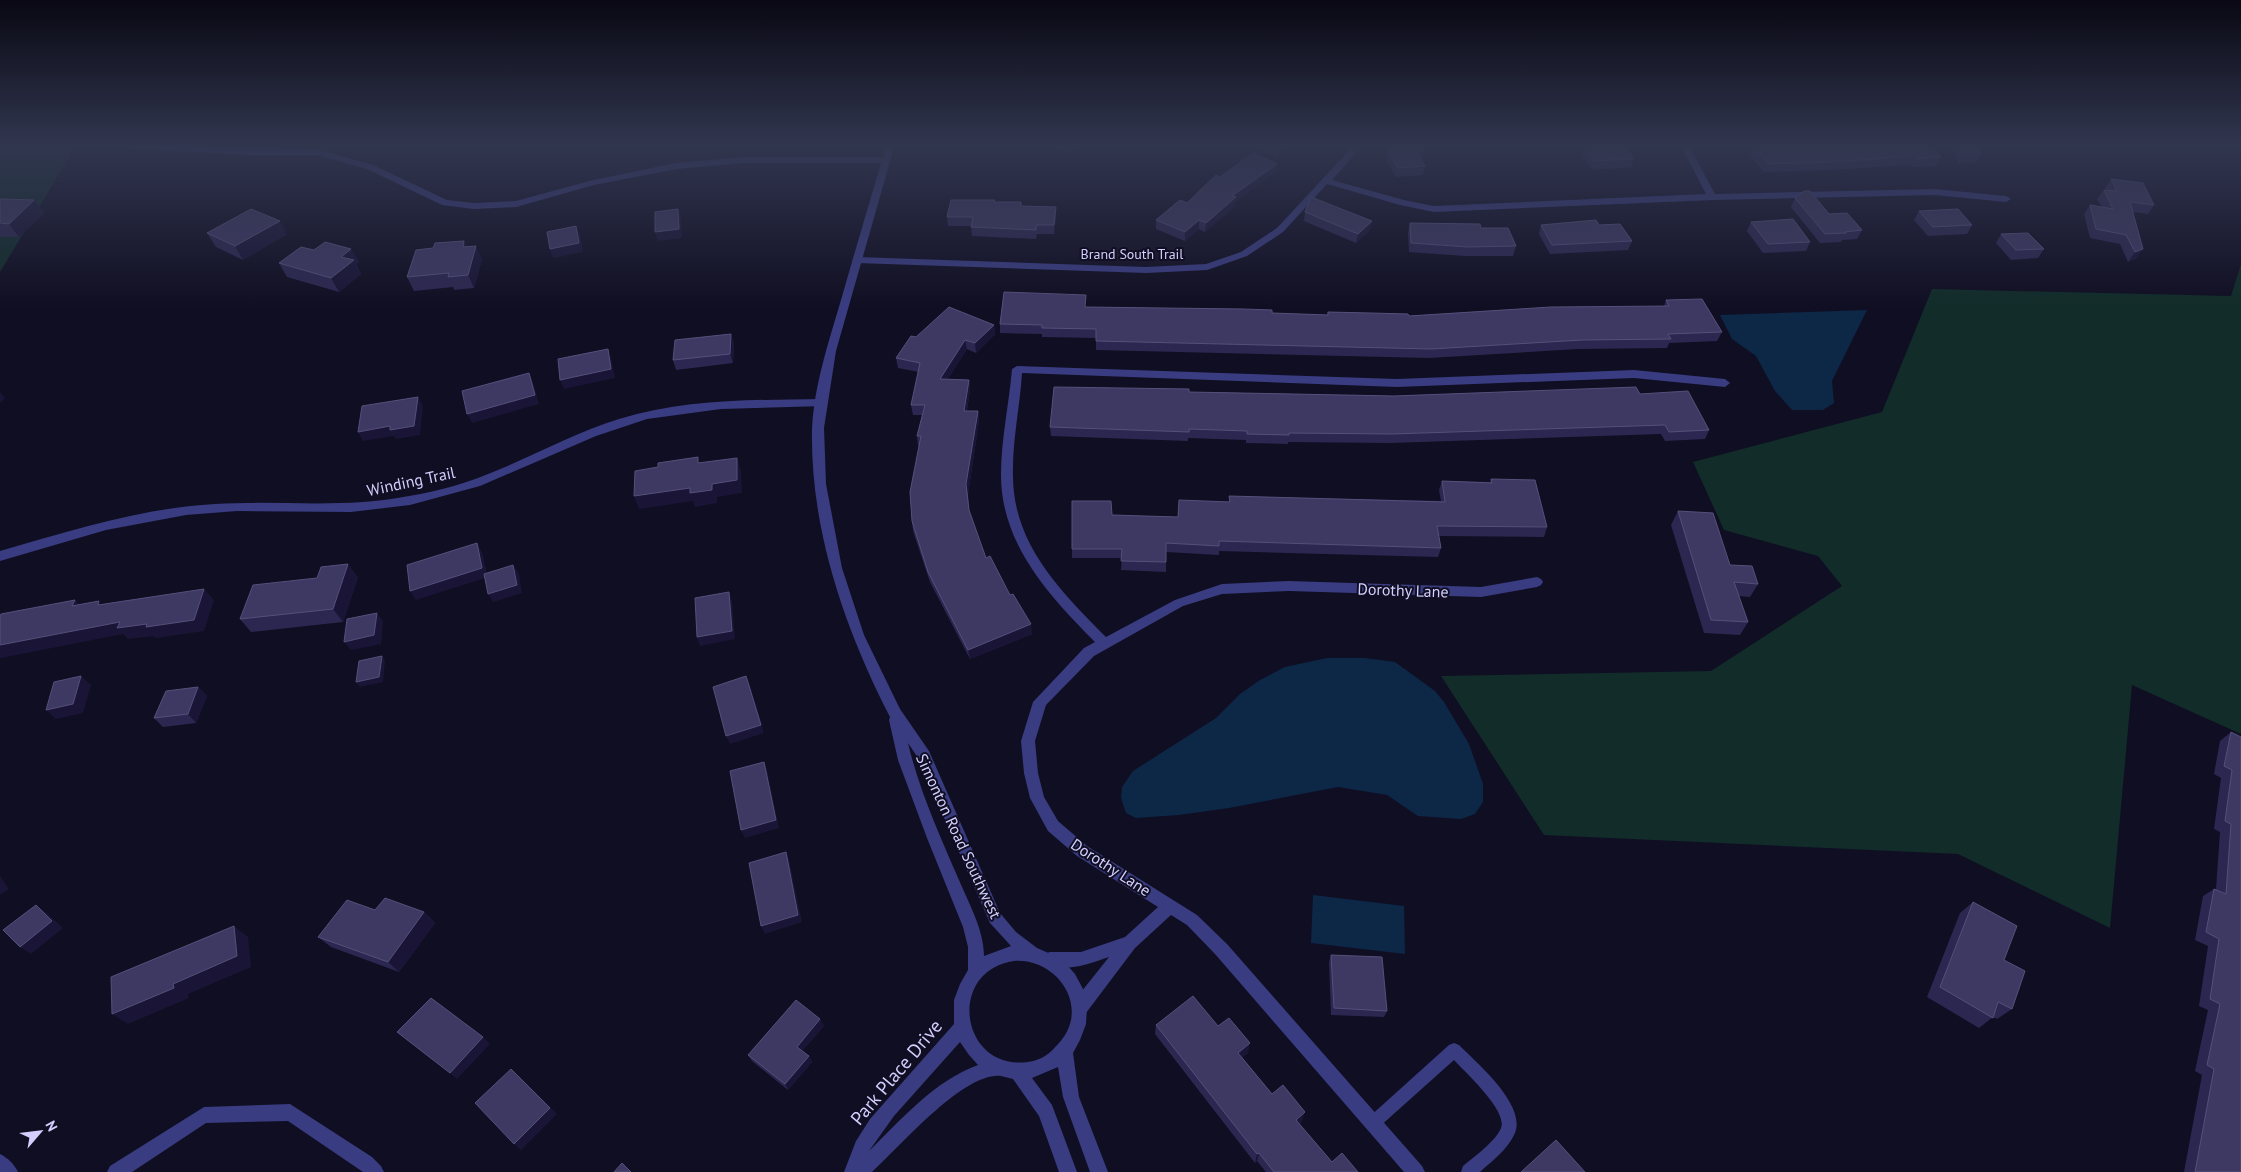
<svg xmlns="http://www.w3.org/2000/svg" width="2241" height="1172" viewBox="0 0 2241 1172" font-family="'PT Sans',sans-serif">
  <style>
    .green { fill: #112c29 }
    .water { fill: #0d2747 }
    .lines { fill: none; stroke-linecap: round; stroke-linejoin: round }
    .service { fill: #393c80; fill-rule: evenodd }
    .minor { fill: #393c80; fill-rule: evenodd }
    .tertiary { fill: #393c80; fill-rule: evenodd }
    .wall { fill: #2c2750 }
    .shaded-wall { fill: #1a1536 }
    .building { fill: #3e3963; stroke: #55507b }
    .labels { text-anchor: middle; stroke-width: 4; stroke-linejoin: round; paint-order: stroke }
    .far-street-label { font-size: 14px; fill: #d2cffe; stroke: #100e22 }
    .street-label { font-size: 16px; fill: #d2cffe; stroke: #100e22 }
    .near-street-label { font-size: 19px; fill: #d2cffe; stroke: #100e22 }
  </style>
  <rect width="100%" height="100%" fill="#100e22"/>
  <!-- green -->
  <path class="green" d="M0,144H77L0,272Z
    M2241,264V734L2132,685L2110,928L1958,854L1544,835L1441,676L1711,671L1842,586L1818,556L1724,530L1693,462L1882,412L1932,289L2231,296Z"/>
  <!-- water -->
  <path class="water" d="M1867,310L1832,381L1834,403L1823,410H1792L1775,391L1756,356L1732,339L1720,315Z
    M1327,658H1365L1395,662L1435,691L1444,702L1469,744L1483,784V802L1475,814L1461,819L1418,816L1387,795L1338,787L1229,808L1179,815L1136,818L1126,813L1121,798L1122,787L1133,771L1216,718L1240,694L1260,680L1285,667Z
    M1313,895L1404,906L1405,954L1311,943Z"/>
  <g class="lines">
    <!-- service -->
    <path class="service" d="M1454,1043L1459,1045C1477,1063 1529,1107 1514,1135C1507,1150 1492,1161 1480,1172H1461L1463,1166C1474,1157 1496,1141 1501,1128C1508,1111 1465,1072 1454,1060L1378,1128L1373,1131L1368,1128L1365,1123L1368,1118L1449,1045Z"/>
    <!-- minor -->
    <path class="minor" d="M93,144L317,149L373,165L447,200L474,203L516,201L593,180L676,163L745,157H887L891,160L887,163H745L676,169L594,185L516,207L474,209L442,205L367,169L317,155H250L97,147Z
      M1355,144H1364L1332,180L1404,200L1434,206L1706,194L1680,144H1688L1715,194L1935,189L2006,196L2011,199L2006,202L1935,195L1712,200L1434,212L1400,205L1327,184L1283,232L1247,256L1207,270L1146,273L857,263L852,260L857,257L1146,267L1206,264L1241,252L1277,228Z
      M1017,366L1397,379L1634,370L1725,379L1730,383L1725,387L1634,378L1397,387L1022,373C1020,407 1012,441 1013,476C1013,544 1061,592 1106,637L1175,600L1222,584L1289,581L1481,587L1537,577L1541,579L1543,582L1541,585L1537,587L1481,597L1289,591L1222,594L1183,606L1094,656L1046,705L1035,741L1038,773L1044,797L1058,821L1087,846L1197,915L1227,944L1422,1166L1425,1172H1404L1215,954L1187,925L1171,915L1135,948L1086,1013L1080,1015L1074,1013L1072,1007L1074,1001L1109,957C1089,964 1065,973 1044,964L1042,959L1044,954L1050,952H1081L1125,937L1158,907L1077,856L1048,831L1030,798L1024,773L1021,741L1033,702L1084,648L1095,642C1049,596 1001,544 1001,475C1001,440 1009,404 1012,369Z
      M821,399L826,403L825,406L721,409L647,419L596,436L480,486L410,505L351,512L237,511L186,515L106,530L0,561V551C70,531 141,508 215,504C280,500 344,509 409,496C440,491 470,482 498,470C539,453 577,432 619,419C685,399 753,400 821,399Z
      M290,1104L372,1157L381,1166L384,1172H363L288,1121L206,1123L132,1172H107L110,1166L204,1107Z
      M0,1154C8,1158 14,1164 18,1172H0Z"/>
    <!-- tertiary -->
    <path class="tertiary" d="M887,144H895L836,351L824,428L826,484L842,568L864,635L900,709L929,751L1000,913L1016,932L1037,948L1053,955L1067,965L1075,974L1083,989L1087,1006L1086,1024L1080,1040L1073,1053L1079,1097L1108,1172H1090L1063,1097L1058,1067L1032,1078L1052,1105L1077,1172H1059L1039,1116L1013,1079C1009,1078 1005,1077 1001,1076C963,1072 899,1148 872,1172H844L856,1141L870,1119L954,1024V1000L960,984L968,970V947L963,927L927,838L898,760L889,720L890,717C845,629 810,530 812,429C814,385 829,341 841,300C856,248 871,196 887,144ZM908,743L918,758L990,923L1011,946L984,956C984,930 969,904 959,880C940,836 919,790 908,743ZM1014,961C1058,958 1091,1008 1059,1043C1050,1053 1043,1060 1028,1062C960,1071 946,971 1014,961ZM960,1042L969,1055L978,1065C934,1081 902,1119 869,1151L894,1116Z"/>
  </g>
  <!-- wall -->
  <path class="wall" d="M1020,144H1080L1076,152L1020,145Z
    M1251,144H1296L1278,158L1251,147Z
    M1752,144L1941,157L1936,166L1912,167L1909,165L1830,170L1764,172L1748,153Z
    M1952,144H1978L1981,153L1976,162L1958,164Z
    M1584,145L1634,159L1631,167L1592,170L1581,154Z
    M1388,151L1421,159L1425,166L1423,175L1396,177L1386,160Z
    M1277,164L1276,172L1235,202V206L1205,232L1199,229L1185,241L1156,229V220L1187,203L1220,177Z
    M2111,179L2154,205L2148,214L2133,212L2137,258L2128,262L2120,244L2090,238L2084,214L2090,205L2102,207L2097,199L2104,190H2106L2105,188Z
    M1795,198L1862,230L1857,239L1842,240L1841,242L1820,243L1791,207Z
    M0,199L34,200L44,213L19,237H0Z
    M995,202L1021,206L1056,216L1054,234H1037L1036,239L972,236L971,226H948L947,217Z
    M1919,211L1972,225L1967,234L1928,236L1914,220Z
    M1305,212L1372,221L1370,230L1356,243L1304,221Z
    M1751,222L1810,242L1806,251L1763,253L1747,231Z
    M1410,223L1481,228L1516,246L1513,256H1465L1409,252L1408,232Z
    M1541,225H1599L1632,241L1628,250L1550,254L1539,234Z
    M207,233L287,234L243,260L216,247Z
    M2001,234L2044,249L2038,258L2011,260L1996,243Z
    M467,247L482,259L474,288L454,290L453,287L414,291L407,277Z
    M351,249L359,262L356,264L361,274L339,292L287,277L279,263L314,250Z
    M1666,300L1722,332L1717,341L1669,343L1667,348L1578,349L1429,358L1096,350V338L1042,337V334L1000,333V324L1086,307L1327,315L1328,312L1409,316L1664,306Z
    M994,325L995,334L976,353L967,349L948,379L969,380L970,390L967,411H978L979,421L968,494L969,511L986,558L1010,595L1032,634L970,659L930,582L913,531L912,521L919,446H918L917,436L922,415H913L911,405L919,372L898,368L896,358L916,337Z
    M734,343L733,363L676,370L673,360Z
    M1189,392L1394,396L1640,394L1709,430L1705,439L1665,441L1661,434L1390,443L1288,442V444L1246,443V440L1188,438V441L1051,436L1050,427Z
    M1491,479L1547,527L1544,537L1439,536L1441,548L1438,557L1219,551V555L1166,552V572L1121,570L1122,558H1072V549L1112,515L1178,517L1229,502V496L1441,501L1439,490L1442,481L1490,482Z
    M1678,511L1730,565L1758,584L1750,597L1739,596L1748,622L1740,635L1704,633L1671,525Z
    M358,577L343,622L251,632L240,619L317,578Z
    M198,687L207,696L196,723L163,727L154,718Z
    M2231,732L2241,1172H2184L2202,1075L2195,1071L2208,1010L2199,1006L2208,946L2195,940L2203,896L2214,889H2216L2220,832L2214,829L2221,778L2214,774L2220,741Z
    M1973,902L2004,960L2012,1009L1997,1019L1993,1017L1979,1028L1927,997L1960,913Z
    M375,910L424,912L435,923L399,972L331,947L318,937Z
    M1331,955L1387,1011L1384,1017L1331,1015L1329,962Z
    M1156,1025L1218,1026L1248,1053L1242,1057L1272,1094L1302,1121L1299,1124L1332,1162L1358,1172H1266L1257,1161L1255,1163L1155,1034Z
    M824,1026L802,1051L809,1056L812,1062L788,1090L752,1061L748,1055Z"/>
  <!-- shaded-wall -->
  <path class="shaded-wall" d="M1076,144H1080L1076,152Z
    M1286,144H1296L1278,158L1279,149Z
    M1429,144H1437L1416,163L1418,154Z
    M1277,164L1276,172L1235,202V206L1205,232L1206,223L1232,196Z
    M34,200L44,213L19,237L9,224Z
    M1056,207V216L1054,234V225Z
    M678,209L681,218L682,238L658,241L655,232Z
    M1199,220V229L1185,241V232Z
    M280,221L287,234L243,260L235,246Z
    M1372,221L1370,230L1356,243L1358,234Z
    M576,226L580,235L583,252L553,258L550,249Z
    M464,241L471,254L463,247Z
    M476,246L482,259L474,288L468,275Z
    M351,249L359,262L356,264L361,274L339,292L331,278L341,257Z
    M2143,249L2137,258L2128,262L2135,252Z
    M994,325L995,334L976,353L975,343Z
    M731,334L734,343L733,363L730,354Z
    M965,340L967,349L942,389L940,379Z
    M608,349L611,358L615,378L564,389L560,380Z
    M529,373L533,382L539,404L472,423L467,414Z
    M969,380L970,390L965,420L964,411Z
    M0,392L5,398L0,403Z
    M418,397L423,406L420,435L396,439L394,436L363,441L358,432L390,426Z
    M978,411L979,421L968,494L966,484Z
    M737,458L741,471L742,493L717,497V503L695,507L693,501L639,509L634,496Z
    M477,543L482,552L488,577L416,600L410,591Z
    M348,564L358,577L343,622L333,609Z
    M513,565L519,574L522,593L493,602L488,594Z
    M204,589L214,600L204,631L156,638L154,636L128,639L123,634L1,658L0,657V645L120,622L147,624Z
    M729,592L732,601L735,639L700,646L697,637Z
    M75,600L86,611L72,606Z
    M377,613L383,621L381,644L351,650L344,642Z
    M1031,624L1032,634L970,659L968,650Z
    M382,656L385,660L383,682L360,687L356,682Z
    M81,676L91,685L83,713L56,719L46,710Z
    M746,676L750,685L764,733L730,744L726,736Z
    M198,687L207,696L196,723L188,714Z
    M764,762L767,770L779,828L745,838L741,830Z
    M786,852L789,860L802,922L765,934L761,926Z
    M0,876L9,889L0,895Z
    M36,905L47,913L63,928L31,954L20,947Z
    M424,912L435,923L399,972L388,962Z
    M234,926L248,937L251,967L188,994L189,998L128,1024L112,1014L173,984Z
    M820,1019L824,1026L800,1053L797,1047Z
    M483,1037L490,1044L457,1079L450,1073Z
    M1250,1043L1248,1053L1236,1062L1238,1053Z
    M809,1056L812,1062L788,1090L785,1084Z
    M518,1075L557,1114L521,1150L514,1144Z
    M1305,1112L1302,1121L1293,1129L1296,1120Z
    M1259,1153L1257,1161L1255,1163L1257,1154Z"/>
  <!-- building -->
  <path class="building" d="M1266,144H1286L1279,149Z
    M1396,144H1429L1418,154L1425,166L1398,168L1388,151Z
    M1596,144H1624L1634,159L1595,161L1584,145Z
    M1752,144H1928L1941,157L1917,159L1914,156L1834,162L1768,164Z
    M1960,144H1978L1981,153L1963,155Z
    M1253,153L1277,164L1232,196L1236,197L1206,223L1199,220L1185,232L1156,220L1180,200L1187,203L1216,175L1220,177Z
    M2111,179L2143,183L2154,205L2130,202L2143,249L2135,252L2126,235L2096,229L2090,205L2113,209L2104,190L2117,191Z
    M1804,191H1810L1829,214L1847,213L1862,230L1845,232L1846,233L1825,234L1795,198Z
    M1311,197L1372,221L1358,234L1305,212Z
    M0,199L34,200L9,224L0,223Z
    M951,200H995L994,202H1021V206L1056,207L1054,225H1036V230L971,227L973,217H947Z
    M251,209L280,221L235,246L207,233Z
    M678,209L679,229L655,232V212Z
    M1958,209L1972,225L1933,227L1919,211Z
    M1793,219L1810,242L1768,244L1751,222Z
    M1596,220L1599,225L1620,224L1632,241L1552,245L1541,225Z
    M1410,223L1480,224L1481,228H1508L1516,246L1468,247L1411,243Z
    M576,226L579,243L550,249L547,232Z
    M2028,233L2044,249L2016,250L2001,234Z
    M464,241L463,247L476,246L468,275L448,277L449,273L407,277L416,250L433,248L435,243Z
    M325,242L351,249L341,257L354,260L331,278L279,263L301,247L314,250Z
    M1004,292L1086,295L1085,307L1243,309L1272,310V313L1328,315V312L1370,313L1408,314L1409,316L1551,307L1669,306L1666,300L1702,299L1722,332L1668,334L1671,339L1582,340L1431,349L1096,341V329L1042,328V325L1000,324Z
    M949,307L994,325L975,343L965,340L940,379L969,380L964,411H978L966,484L969,510L986,558L990,556L1010,595L1013,594L1031,624L968,650L928,572L912,521L910,492L921,436H917L925,405H911L920,363L896,358L911,336L916,337Z
    M731,334L730,354L673,360L675,340Z
    M608,349L611,369L560,380L558,359Z
    M529,373L535,395L467,414L462,391Z
    M1054,387L1189,389V392L1394,396L1636,387L1640,394L1688,391L1709,430L1669,432L1665,425L1392,434L1289,433V435L1247,434V431L1189,429V432L1050,427Z
    M418,397L414,426L390,430V426L358,432L362,406Z
    M698,457V463L737,458V480L712,484V490L690,493V488L634,496L635,471L658,467V463Z
    M1491,479L1535,480L1547,527L1437,526L1441,548L1219,541V546L1166,543V562L1121,561L1122,549H1072V501H1111L1112,515L1178,517L1179,500L1230,502L1229,496L1445,502L1442,481L1492,483Z
    M1678,511L1713,513L1730,565L1752,566L1758,584L1734,582L1748,622L1711,620Z
    M477,543L482,568L410,591L407,565Z
    M348,564L333,609L240,619L253,585L317,578L321,567Z
    M513,565L517,585L488,594L484,574Z
    M204,589L194,620L146,627L147,624L117,628L120,622L0,645V616L1,614L75,600L72,606L99,601L98,605Z
    M729,592L732,631L697,637L695,598Z
    M377,613L374,635L344,642L347,619Z
    M382,656L379,677L356,682L359,661Z
    M81,676L73,704L46,710L54,682Z
    M746,676L761,725L726,736L713,687Z
    M198,687L188,714L154,718L166,691Z
    M2231,732L2241,737V1172H2195L2214,1069L2207,1065L2220,1004L2210,999L2219,939L2206,932L2214,889L2226,894L2231,824L2225,821L2232,770L2224,766Z
    M764,762L776,820L741,830L730,771Z
    M786,852L798,915L761,926L749,863Z
    M385,898L424,912L388,962L318,937L347,900L375,910Z
    M1973,902L2017,926L2004,960L2025,971L2012,1009L1998,1002L1993,1018L1940,987Z
    M36,905L52,921L20,947L3,930Z
    M234,926L237,956L173,984L174,988L112,1014L111,977Z
    M1331,955L1382,957L1387,1011L1334,1008Z
    M1193,996L1218,1026L1229,1018L1250,1043L1238,1053L1272,1094L1283,1085L1305,1112L1296,1120L1332,1162L1342,1153L1358,1172H1274L1259,1153L1257,1154L1156,1025Z
    M431,998L483,1037L450,1073L397,1032Z
    M796,1000L820,1019L797,1047L809,1056L785,1084L748,1055Z
    M511,1069L550,1108L514,1144L475,1103Z
    M1556,1140L1585,1172H1521Z
    M622,1163L631,1172H614Z"/>
  <!-- sky -->
  <linearGradient id="sky" x2="0" y2="1"><stop stop-color="#090813"/><stop offset="0.47" stop-color="#31364f"/><stop offset="1" stop-color="#31364f" stop-opacity="0"/></linearGradient>
  <rect width="2241" height="308" fill="url(#sky)"/>
  <g class="labels">
    <!-- far-street labels -->
    <g class="far-street-label">
      <text x="1132" y="259">Brand South Trail</text>
    </g>
    <!-- street labels -->
    <g class="street-label">
      <text transform="translate(411 481) rotate(-12)" y="6">Winding Trail</text>
      <text transform="translate(1403 590) rotate(2)" y="6">Dorothy Lane</text>
      <text transform="translate(959 836) rotate(65)" y="6">Simonton Road Southwest</text>
      <text transform="translate(1111 867) rotate(33)" y="6">Dorothy Lane</text>
    </g>
    <!-- near-street labels -->
    <g class="near-street-label">
      <text transform="translate(896 1072) rotate(-50)" y="7">Park Place Drive</text>
    </g>
  </g>
  <!-- north arrow -->
  <g transform="translate(40 1132) rotate(62)" stroke="#100e22" stroke-width="4" paint-order="stroke">
  <path d="M0-4L9 19L0 12L-9 19Z" fill="#d2cffe"/>
  <text y="-8" font-size="14" font-weight="bold" text-anchor="middle" fill="#d2cffe">N</text>
  </g>
</svg>
